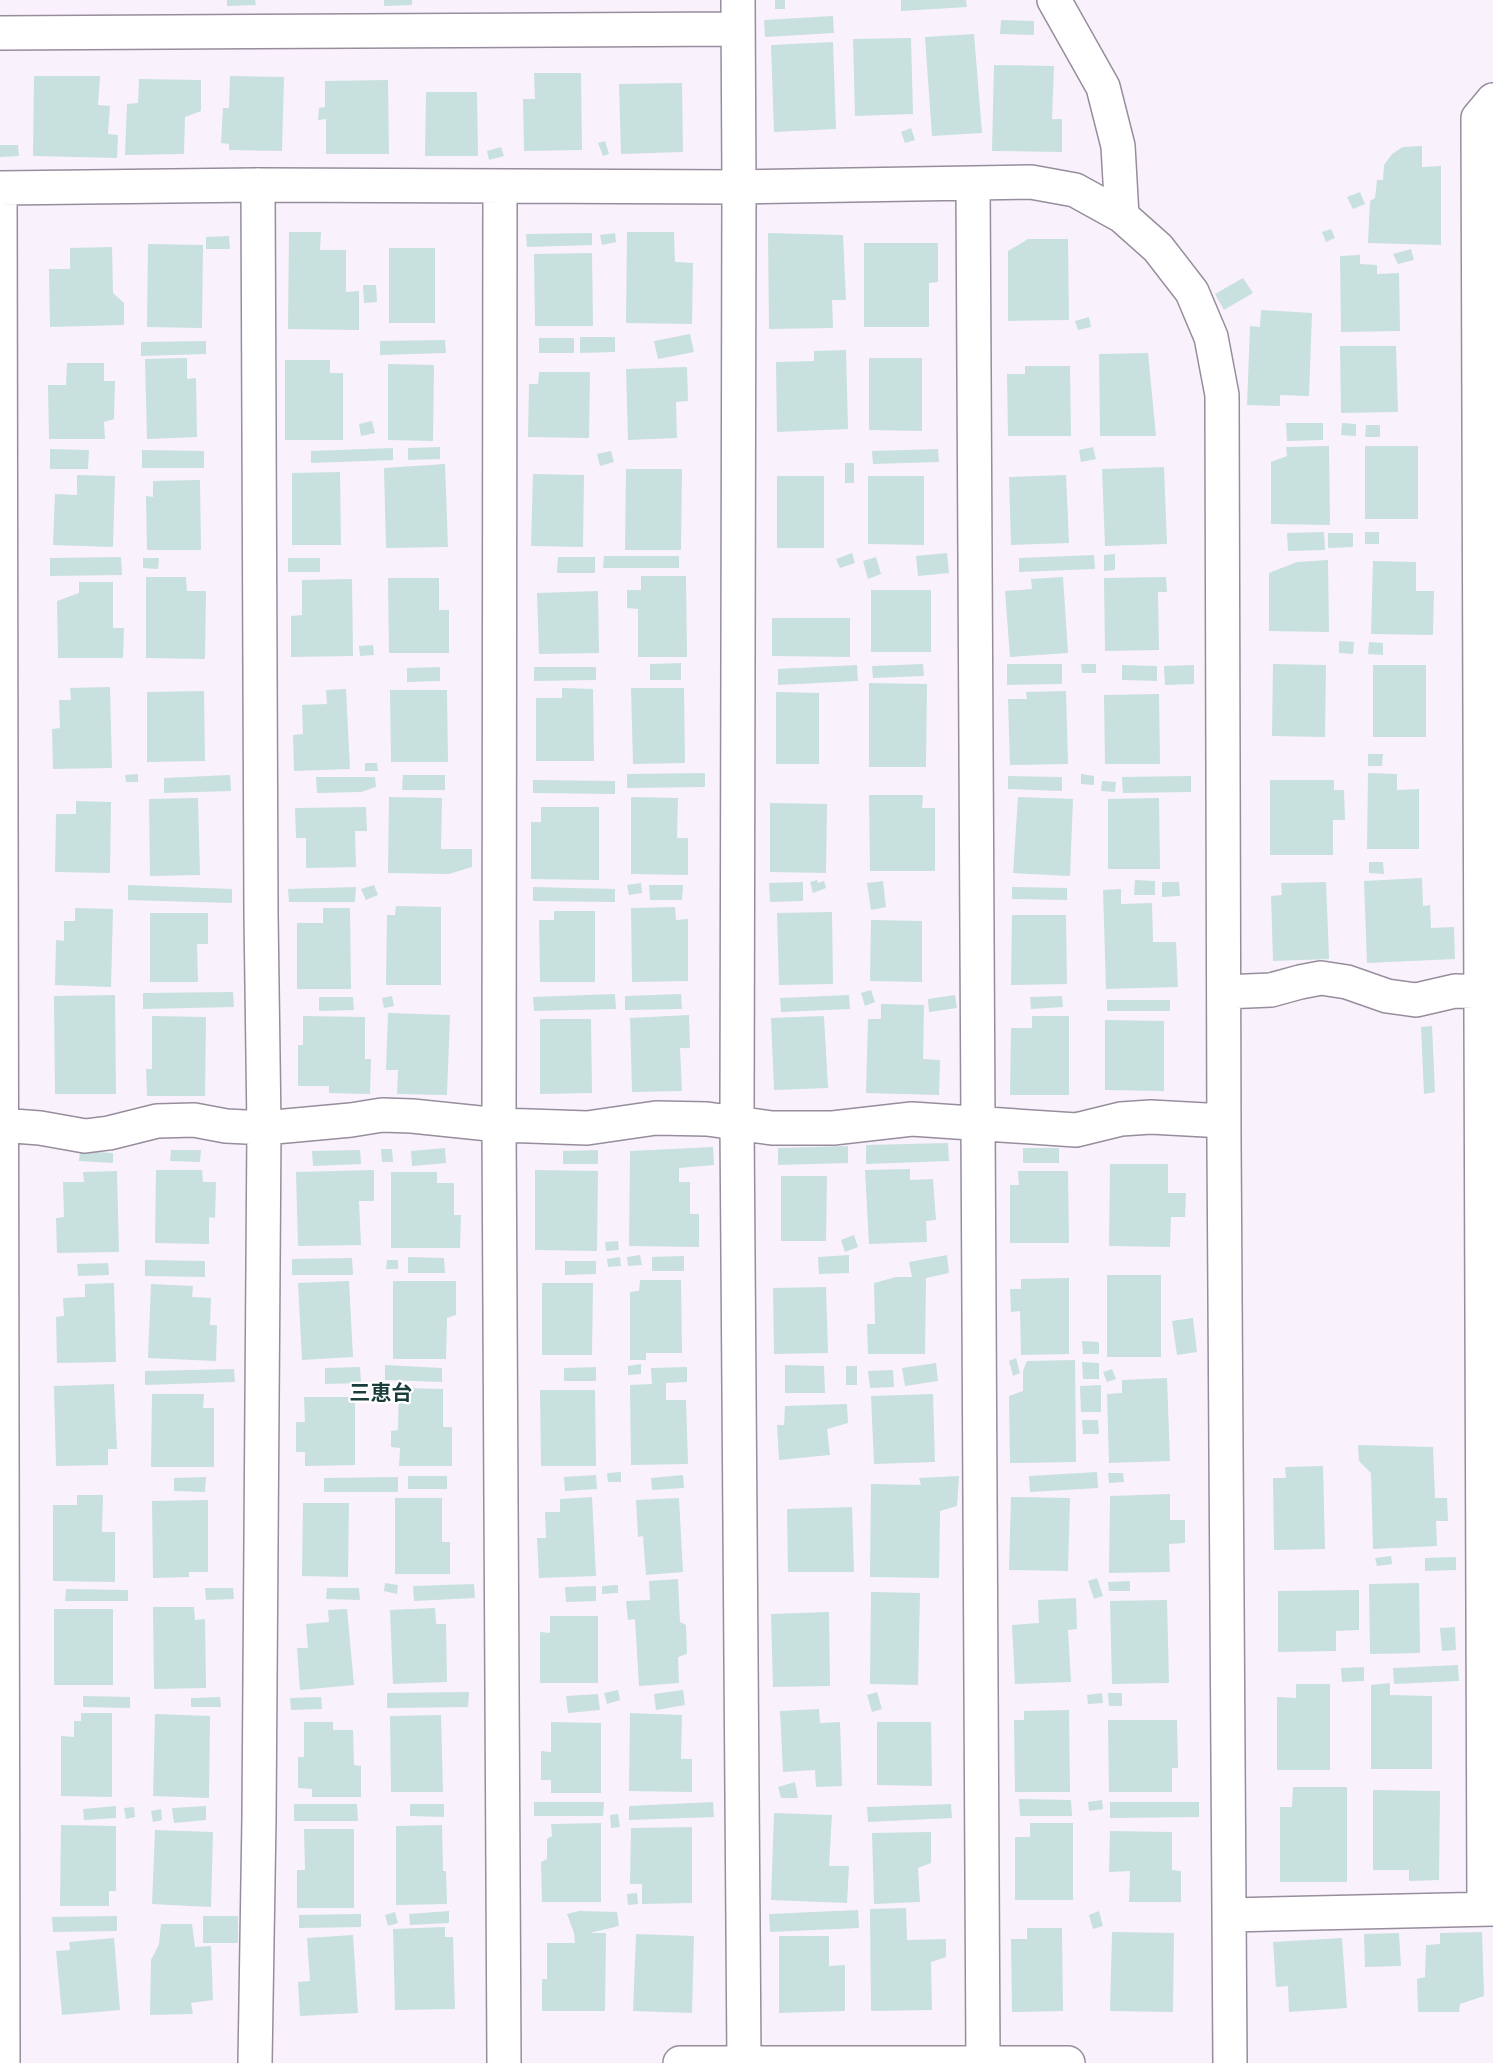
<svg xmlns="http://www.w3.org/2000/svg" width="1493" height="2063" viewBox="0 0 1493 2063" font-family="'Asap Condensed','Noto Sans JP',sans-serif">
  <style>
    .building { fill: #c8e0de }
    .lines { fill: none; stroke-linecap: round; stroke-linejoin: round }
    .minor-casing { stroke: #978d9d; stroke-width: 36 }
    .minor { stroke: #fff; stroke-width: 33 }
    .labels { text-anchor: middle; stroke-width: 4.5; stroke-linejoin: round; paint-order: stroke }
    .quarter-label { font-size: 21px; font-weight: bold; fill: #1a3c3b; stroke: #fff }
  </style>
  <rect width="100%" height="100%" fill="#f9f2fd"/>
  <!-- building -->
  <path class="building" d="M227,0H255L256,5L227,6Z
    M384,0H412V5L384,6Z
    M775,0H785V9H775Z
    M901,0H966L967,7L901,11Z
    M833,16L834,33L765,37L764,20Z
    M1001,20L1034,21V35L1000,34Z
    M974,34L982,133L932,136L925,37Z
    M911,38L913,114L855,116L853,39Z
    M833,42L836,129L774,132L771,45Z
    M994,65L1054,66L1052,119H1062V152L992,151Z
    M534,73H581L582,150L524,151L523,99H535Z
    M34,76H100L98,105L110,106L108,134L118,135L117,158L33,156Z
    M230,76L284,77L282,151L229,150V144L221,143L223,108H229Z
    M139,79L201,80V111L185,117L184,154L125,155L127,104L138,103Z
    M388,80L389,154H326V119L318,120L319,108L325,107V81Z
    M682,83L683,152L621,154L619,84Z
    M426,92H477L478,156H425Z
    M911,128L915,140L905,143L901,132Z
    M605,141L609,154L603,156L598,143Z
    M0,145H18L19,156L0,157Z
    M1422,146V167L1441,166V245L1368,243L1370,201L1375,198L1377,180H1383L1384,165L1392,154L1403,147Z
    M501,147L504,156L489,160L487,151Z
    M1360,192L1365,204L1353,209L1347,197Z
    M1331,229L1335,238L1326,242L1322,232Z
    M289,232H321L320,250H346V292L359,291V330L288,329Z
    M627,232H674L675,262L693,263L692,324L626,323Z
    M592,233V245L527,247L526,234Z
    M615,233L616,242L602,245L600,235Z
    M768,233L843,235L846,300H832L833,328L769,329Z
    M229,236L230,249H206V237Z
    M1028,239H1068L1069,320L1008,321V251Z
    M864,243H938V282L929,283V327H864Z
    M148,244L203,245L202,328L147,327Z
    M112,247L113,293L124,303V325L50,327L49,269H70V248Z
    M389,248H435V323H389Z
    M1411,249L1414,260L1398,264L1393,254Z
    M592,253L593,326H535L534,254Z
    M1360,255V264L1377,265V274L1399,273L1400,331L1341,332L1340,256Z
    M1243,278L1253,293L1224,310L1215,294Z
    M363,285H376L377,302L364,303Z
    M1261,310L1312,313L1309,396L1280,395V406L1247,405L1250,326L1260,327Z
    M1089,317L1091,327L1078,330L1075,321Z
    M690,334L694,352L658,359L654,341Z
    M580,337H615V352L580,353Z
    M539,338H574V353H539Z
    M445,340L446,353L380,355V341Z
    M206,341V354L141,356V342Z
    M1340,346H1396L1398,412L1341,413Z
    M846,350L848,429L777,432L776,362L814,361V351Z
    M1148,353L1156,436H1100L1099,354Z
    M187,358V379L196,378L197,437L147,439L145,359Z
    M869,358H922V431L869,430Z
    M285,360H330V373H343V440H285Z
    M67,363H104V381H115L114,419L104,422L105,439H49L48,385H66Z
    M388,364L434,365L433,441L388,440Z
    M1025,366H1070L1071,436H1008L1007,374H1025Z
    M687,367L688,401L676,402L677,438L628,440L626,369Z
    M539,372H590L589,438L528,437L529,384H538Z
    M372,421L375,433L361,436L359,424Z
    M1286,423H1323V440L1287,441Z
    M1342,423L1356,424V436L1341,435Z
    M1366,425H1380V437H1365Z
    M1329,446L1330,525L1271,524V462L1287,456L1286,447Z
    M1365,446H1418V519H1365Z
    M440,447V459L408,460V448Z
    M1093,447L1096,459L1081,462L1079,450Z
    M393,448V460L311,463V451Z
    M50,449L89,450L88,469H50Z
    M938,449L939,462L873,464L872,451Z
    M142,450L204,451V468H142Z
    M611,451L614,462L600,466L597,454Z
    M845,463H854V483H845Z
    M445,464L448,547L386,548L384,468Z
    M1164,467L1167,544L1105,546L1102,469Z
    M626,469H682L681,550H625Z
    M340,472L341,545H292V473Z
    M533,474L584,475L583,547L531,546Z
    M77,475L115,476L113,547L53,545L55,494L77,495Z
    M1066,475L1069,543L1011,545L1009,477Z
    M777,476H824V548H777Z
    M868,476H924V545L868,544Z
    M200,480L201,550H147L146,496L153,497V481Z
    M1324,532L1325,550L1288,551L1287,533Z
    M1365,532H1379V544H1365Z
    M1328,533H1353V547L1328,548Z
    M852,553L855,563L840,568L836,559Z
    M947,553L949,573L918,576L916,556Z
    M1115,554V570L1104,571V555Z
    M1094,555L1095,569L1019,572V558Z
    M604,556H679V568H603Z
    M121,557L122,575L50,576V558Z
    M558,557H595V573H557Z
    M876,557L881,574L868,579L863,561Z
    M143,558H159L158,569L143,568Z
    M288,558H320V572H288Z
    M1328,560L1329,632L1269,631V573L1297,562Z
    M1373,561L1416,562V591H1434L1433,635L1371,634Z
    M641,576H686L687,657H638V609L627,608V590H641Z
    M146,577H186L187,591H206L205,659L146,658Z
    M1063,577L1068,653L1010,657L1005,591L1032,589L1031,579Z
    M1166,577L1167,592H1158L1159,650L1105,651L1104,578Z
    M388,578H439V610H449V653H389Z
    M352,579L353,656L291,657V616L302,615V580Z
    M79,582H113V628H124L123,658H58L57,601L79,593Z
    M871,590H931V652H871Z
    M598,591L599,653L539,654L537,593Z
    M772,618H850V657L772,656Z
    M1339,641L1354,642L1353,654L1339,653Z
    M1369,642L1383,643V655L1368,654Z
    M373,645L374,655L360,656L359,646Z
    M681,663V680H650V664Z
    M923,664L924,676L873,678L872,666Z
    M1007,664H1062V684L1007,685Z
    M1081,664H1096V673H1082Z
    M1273,664L1326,665L1325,737L1272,736Z
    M857,665L858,681L778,685V669Z
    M1122,665L1157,666V681L1122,680Z
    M1194,665V684L1165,685L1164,666Z
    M1373,665H1426V737H1373Z
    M440,667V681L407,682V668Z
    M534,667H596V680L534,681Z
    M869,683L927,684L926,767H869Z
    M110,687L112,768L53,769L52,729L60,728L59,700H71L70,688Z
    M562,688L593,689L594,761H536V698H562Z
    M631,688H684L685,763L633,764Z
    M346,689L350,769L294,771L293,735L303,734L302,705L327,704L326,690Z
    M390,690H447L448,762H391Z
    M204,691L205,761L147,762V692Z
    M1066,691L1068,764L1010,765L1008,699H1027L1026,692Z
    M776,692L819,693V764H776Z
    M1159,694L1160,764H1105L1104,695Z
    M1368,754H1383L1382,766H1368Z
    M365,763H377L378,771H365Z
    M705,773V787L627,788V774Z
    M1368,773L1397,774V790L1419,789V849H1367Z
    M138,774V782H126L125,775Z
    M1081,774L1094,776V785L1081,784Z
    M230,775L231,791L164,793V778Z
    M403,775H445V790H402Z
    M1008,776L1062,777V791L1008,789Z
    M1191,776V792L1123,793L1122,777Z
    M316,777H375L376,787L361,792L317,793Z
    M533,780L615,781V794L533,793Z
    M1270,780H1334V790H1344L1345,820H1333V855H1270Z
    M1102,781L1116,782L1115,792L1101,791Z
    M869,795H923L922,808H935V871H870Z
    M389,797L442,798L441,849H472V867L449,874L388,873Z
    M631,797L678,798L677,838H688V875L631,874Z
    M1018,797L1073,799L1070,876L1013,873Z
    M198,798L200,875L150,876L149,799Z
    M1159,798L1160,869H1108V799Z
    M76,801L111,802L110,873L55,872L56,814H76Z
    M770,803L827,804L826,873L770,872Z
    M366,807L367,831H355L356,867L306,868V838H296L295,808Z
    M541,807H599V880L531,879V822H541Z
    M1369,862H1383L1384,874L1369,873Z
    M1422,878L1423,906L1430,905L1431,928L1454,927L1455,959L1367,963L1364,881Z
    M817,880L818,883L824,881L826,888L813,893L810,882Z
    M1135,880L1155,881V895H1134Z
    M883,881L886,907L871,910L867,883Z
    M803,882V901L770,902L769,883Z
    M1162,882H1179L1180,896L1162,897Z
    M1326,882L1329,959L1273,961L1271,896L1282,895L1281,883Z
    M641,883L642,893L629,895L627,885Z
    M128,885L232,889V903L128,900Z
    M374,885L378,895L366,900L361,889Z
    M649,885H683L682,900H650Z
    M356,887L355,902H289L288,889Z
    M533,887L615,889V902L533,901Z
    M1012,887L1067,888V900L1012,899Z
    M1121,889V904L1152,903L1153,942H1176L1178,987L1106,989L1103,890Z
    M396,906L441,907V985H386L387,915H395Z
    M675,907L676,920L688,919V981L632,982L631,908Z
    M75,908L113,909L111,987L55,985L56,940L64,941V921H75Z
    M323,908H350L351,989H297V923H323Z
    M554,911H595V982H540L539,920H554Z
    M832,912L833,984L779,985L777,913Z
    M150,913H208V944H197L198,982H150Z
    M1012,915H1066L1067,984L1011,985Z
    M871,920L922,921V982L870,981Z
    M871,990L875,1002L865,1006L861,993Z
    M233,992L234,1007L143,1009V993Z
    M615,994L616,1009L534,1011L533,997Z
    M681,994L682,1009L625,1010V996Z
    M115,995L116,1094H55L54,996Z
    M849,995L850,1009L781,1012L780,998Z
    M955,995L957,1008L929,1012L928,999Z
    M392,996L394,1006L384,1008L382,998Z
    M1062,996L1063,1007L1031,1009L1030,997Z
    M319,997H353L354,1010L319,1011Z
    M1107,1000H1170V1011H1107Z
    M881,1004L924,1005L923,1059L940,1060L939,1095L866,1093L868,1019H881Z
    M388,1013L450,1015L447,1095L397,1094L398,1070H386Z
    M689,1015L690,1048H680L682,1091L632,1092L630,1018Z
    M152,1016L206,1017L205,1096H147L146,1069H152Z
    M303,1016L365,1017V1059H371L370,1094L329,1093V1086H298V1045H303Z
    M824,1016L828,1088L774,1090L771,1018Z
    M1032,1016H1069V1095H1010L1011,1028H1032Z
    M540,1019H591L592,1093L540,1094Z
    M1105,1020L1164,1021V1091L1105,1090Z
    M1432,1026L1435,1092L1424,1094L1421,1027Z
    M948,1143L949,1161L866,1164V1145Z
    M848,1146V1163L778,1165V1148Z
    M713,1147L714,1165L679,1168V1182H690V1214H699V1247L629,1246L630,1151Z
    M445,1148L446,1163L412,1166L411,1151Z
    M1023,1148H1059V1163H1023Z
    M381,1149H392L393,1162H382Z
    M171,1150H201L200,1162L170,1161Z
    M360,1150L361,1164L313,1166L312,1151Z
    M598,1150V1164H563V1151Z
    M80,1151L113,1153V1163L79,1161Z
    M1110,1164H1168V1193H1186L1185,1217H1171L1170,1247L1109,1246Z
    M910,1169V1180L933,1179L936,1220L926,1221L927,1242L869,1244L865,1170Z
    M156,1170H202L203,1182H216L215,1218L209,1217V1244L155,1243Z
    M374,1170V1201H359L361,1245L298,1246L296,1172Z
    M535,1170L598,1171L597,1251L535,1250Z
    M117,1171L119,1252L57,1253L56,1218L64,1217L63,1182H84L83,1172Z
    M1018,1171H1068L1069,1243H1010V1185H1019Z
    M391,1172H437V1183H454V1215H461L460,1248H391Z
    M781,1176H827L826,1241H781Z
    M854,1235L858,1247L845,1252L841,1240Z
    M618,1241L619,1250L606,1251L605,1242Z
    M640,1255L642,1265L628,1266L627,1257Z
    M849,1255V1273L819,1274L818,1257Z
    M947,1255L949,1273L926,1278L925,1354H868L867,1324H875L874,1283L896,1277H912L909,1262Z
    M684,1256V1271H652V1257Z
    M408,1257L444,1258L445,1273H408Z
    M620,1257L621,1266L608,1267L607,1259Z
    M352,1258L353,1275H292V1259Z
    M145,1260L205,1261V1277L145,1276Z
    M387,1260H398V1269H386Z
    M565,1261H596V1274L565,1275Z
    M108,1263L109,1275L78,1276L77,1264Z
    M1107,1275H1161V1357H1107Z
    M1069,1278V1354L1021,1355L1020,1311L1011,1312L1010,1289H1021V1279Z
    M640,1280H681L682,1353H646V1360H630V1292L639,1291Z
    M349,1281L353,1357L302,1360L298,1283Z
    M393,1281H456V1315L447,1318L446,1359H393Z
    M114,1283L116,1362L57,1363L56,1317L64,1316L63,1298L85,1297V1284Z
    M542,1283H593L592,1355H542Z
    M151,1284L193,1286L192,1297L211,1298L210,1325H217L216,1361L148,1358Z
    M826,1287L828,1353L774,1354L773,1288Z
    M1193,1318L1197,1352L1177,1355L1172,1321Z
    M1082,1341L1099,1342V1354H1083Z
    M1016,1358L1020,1373L1013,1376L1009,1361Z
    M1075,1360L1076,1462L1010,1463L1009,1396L1023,1391V1371L1027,1361Z
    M1082,1362L1099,1363V1379H1083Z
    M936,1363L938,1381L905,1386L902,1368Z
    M641,1364V1374L628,1375V1366Z
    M385,1365L442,1368V1382L385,1380Z
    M785,1365L824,1366L825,1393H785Z
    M846,1366H857V1385H846Z
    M360,1367L361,1383L325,1384V1368Z
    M596,1367V1381H564V1368Z
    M687,1367V1382L666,1383V1400H686L688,1464L631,1465L630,1385L652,1384L651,1368Z
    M234,1369L235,1382L145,1385V1371Z
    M1112,1369L1116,1379L1107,1382L1103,1372Z
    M893,1370L894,1387L870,1388L868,1371Z
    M1167,1378L1170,1461L1109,1463L1107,1394L1122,1393V1380Z
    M114,1384L117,1449H108V1465L56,1466L54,1386Z
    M1101,1385V1412H1081L1080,1386Z
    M399,1388L443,1389V1427H452V1466H399L400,1448L391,1447V1431L398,1430Z
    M540,1390H595L596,1466H541Z
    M152,1394H204L203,1408H214V1467H151Z
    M933,1394L935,1462L874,1464L871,1396Z
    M304,1397H355V1465L305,1466V1452H296V1422H305Z
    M847,1404L848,1423L827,1429L830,1455L779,1460L777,1425H784L785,1406Z
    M1082,1420H1098L1099,1434H1083Z
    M1358,1445L1433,1447L1435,1498H1447L1448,1521H1436L1437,1546L1373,1549L1371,1473L1359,1461Z
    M1323,1466L1325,1549L1274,1550L1273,1478H1286L1285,1467Z
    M621,1472V1482H608L607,1473Z
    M1097,1472L1098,1488L1030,1492L1029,1476Z
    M1108,1473H1123L1124,1482L1109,1483Z
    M596,1475L597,1489L565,1491L564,1477Z
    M683,1475L684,1488L652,1490L651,1478Z
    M408,1476H447V1489H408Z
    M959,1476L957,1506L940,1511L939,1578L870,1577L871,1484L921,1485L919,1478Z
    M206,1477L205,1492L174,1491V1478Z
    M398,1477V1492H324V1478Z
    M1170,1494V1520H1185V1543L1169,1544L1170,1572L1109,1573L1110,1496Z
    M77,1495H103L102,1532H115V1582L53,1581V1505H77Z
    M592,1497L596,1576L539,1578L537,1538H546L545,1512H560V1499Z
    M1011,1497L1070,1498L1068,1571L1009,1570Z
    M395,1498H442V1542H450V1574H395Z
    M679,1498L683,1572L646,1575L643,1536L638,1537L636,1500Z
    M208,1500V1572H189V1577L153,1578L152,1501Z
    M303,1503H349L348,1577L302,1576Z
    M852,1507L854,1572H788L787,1509Z
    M1391,1556L1392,1564L1377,1566L1375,1558Z
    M1456,1557V1570L1425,1571V1558Z
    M1097,1578L1103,1596L1094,1599L1088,1581Z
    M678,1579L680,1622L686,1625L687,1654L678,1657L679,1683L639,1686L635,1619L628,1620L626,1601L650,1600L649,1581Z
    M1130,1581V1591H1109L1108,1582Z
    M385,1583L398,1585L397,1594L384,1591Z
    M1419,1583L1420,1653L1370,1654L1369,1584Z
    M474,1584L475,1598L414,1601L413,1586Z
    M618,1585V1593L602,1594V1586Z
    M596,1586V1601L566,1602L565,1587Z
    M205,1588H233L234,1599L206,1600Z
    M327,1588H359L360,1600L326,1599Z
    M66,1589L128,1590V1601H65Z
    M1359,1590V1630L1336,1631V1651L1278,1652V1591Z
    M871,1592L920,1593L918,1685L870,1684Z
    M1076,1598L1077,1629L1068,1630L1071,1682L1015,1684L1012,1625L1039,1623L1038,1600Z
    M1167,1600L1169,1683L1112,1684L1110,1601Z
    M153,1607H194L195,1620L205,1619L206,1688L154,1689Z
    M435,1608L436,1624H446L447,1682L393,1684L390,1610Z
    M54,1609H113V1685H54Z
    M347,1609L354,1685L300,1690L297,1648H308L306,1624L329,1622L328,1610Z
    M829,1612L830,1686L773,1687L771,1614Z
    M550,1616H598V1683H540V1632L550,1633Z
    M1455,1627L1456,1650L1442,1651L1440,1628Z
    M1458,1665L1459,1681L1394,1684L1393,1668Z
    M1364,1667V1681L1342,1682L1341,1668Z
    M1390,1683V1695L1432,1696V1769H1371V1685Z
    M1296,1684H1330V1770H1277V1697L1296,1698Z
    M618,1690L620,1700L607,1704L604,1693Z
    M683,1690L685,1705L656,1710L654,1694Z
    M469,1692L468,1707L387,1708V1693Z
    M877,1692L882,1709L872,1712L867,1695Z
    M1102,1693L1103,1703L1088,1704L1087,1695Z
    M1108,1693H1122V1706H1109Z
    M598,1694L600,1710L568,1713L566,1696Z
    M83,1696L130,1697V1708L83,1707Z
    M220,1697L221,1707H191V1698Z
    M321,1697L322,1709L291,1710L290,1698Z
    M819,1709L820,1723L840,1722L842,1786L816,1787L815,1770L783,1772L780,1711Z
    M1069,1710L1070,1792H1015L1014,1720H1024V1711Z
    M81,1713H112V1797L61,1796V1736L74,1737V1721H81Z
    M630,1713L682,1715L681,1759H692V1792L629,1791Z
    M155,1714L210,1716L209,1798L153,1796Z
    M441,1715L443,1792H391L390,1716Z
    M1108,1720H1177L1178,1768H1172V1792H1109Z
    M304,1722H333V1730H353L354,1765L361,1766V1797H312V1789L298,1788V1757H304Z
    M551,1722L601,1723V1793H551V1780H541V1751L551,1752Z
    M877,1722H931L932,1786L877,1785Z
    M795,1782L798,1798H781L778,1787Z
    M1293,1787H1347V1882H1280V1807H1292Z
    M1373,1790L1440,1791L1439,1880L1409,1881V1870H1373Z
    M1019,1799L1071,1800L1072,1816H1020Z
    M1102,1800L1103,1809L1089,1811L1088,1802Z
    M534,1802H604L603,1816H534Z
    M713,1802L714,1817L629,1820V1806Z
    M1110,1802H1199V1817L1110,1818Z
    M294,1804H357L358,1821H294Z
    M410,1804H444V1817L410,1816Z
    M951,1804L952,1818L868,1822L867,1807Z
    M116,1806V1818L84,1820L83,1809Z
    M206,1806V1820L174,1823L172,1808Z
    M134,1807L135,1817L126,1819L124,1808Z
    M161,1809L162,1820L153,1822L151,1811Z
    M774,1813L832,1815L829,1866H849L847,1903L771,1900Z
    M618,1814L620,1827L611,1828L610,1815Z
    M601,1823V1902H542L541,1862L547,1859V1839L552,1836L551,1824Z
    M1030,1823H1073V1900H1015V1837H1030Z
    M61,1825L116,1826V1891H109V1906H60Z
    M442,1825L443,1871H446L447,1904L396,1905V1826Z
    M692,1827V1903L642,1904V1884H630L631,1828Z
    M304,1829H354V1908H297V1870H305Z
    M155,1830L213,1832L211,1907L152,1904Z
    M1110,1831L1172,1832V1870L1181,1871V1902H1129L1130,1871L1109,1872Z
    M931,1832V1863L918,1868L920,1902L874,1904L872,1833Z
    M637,1893L638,1904L628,1905L627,1894Z
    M906,1908L907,1940L946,1939V1957L931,1962L932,2010L871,2011L870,1909Z
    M858,1910L859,1928L770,1932L769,1914Z
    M449,1911V1923L410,1925L409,1914Z
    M579,1911L617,1912L619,1926L590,1933H606L605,2011H542V1979H547V1943H575L574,1933L567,1914Z
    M1099,1911L1103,1926L1093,1929L1089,1915Z
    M395,1912L398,1923L388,1926L385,1915Z
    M361,1914V1927L299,1928V1915Z
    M117,1916V1931L53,1932L52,1917Z
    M203,1916H238V1943H203Z
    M161,1924H192L195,1947L211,1946L213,2000L191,2003L193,2014L150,2015L151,1960L159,1944Z
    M445,1927V1937H453L455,2009L395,2010L393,1929Z
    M1027,1928H1062L1063,2011L1012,2012L1011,1939H1027Z
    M1112,1932L1174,1933L1173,2012L1110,2011Z
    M1482,1932L1484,1996L1460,2004L1459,2012H1418L1417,1979L1425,1977L1426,1945L1440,1944V1933Z
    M1399,1933L1401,1966L1365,1967L1364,1934Z
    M636,1934L694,1936L692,2013L633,2011Z
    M353,1935L358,2013L300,2016L298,1982L310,1981L307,1938Z
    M779,1936H829V1966L845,1965V2011L779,2013Z
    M114,1938L120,2010L62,2015L56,1951L70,1950L69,1942Z
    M1342,1938L1347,2008L1289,2012L1288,1986L1276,1987L1273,1942Z"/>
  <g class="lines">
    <defs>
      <path id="minor" d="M738,0L739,187L737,1123L744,2062
        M1054,0L1103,87L1118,146L1122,216
        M0,33L737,29
        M973,184L983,2062
        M500,186L499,1125L504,2063
        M0,188L258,185L739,187L1031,182L1075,190L1122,216L1158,248L1192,292L1211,337L1222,395L1224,1142L1230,2063
        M0,188L3,2063
        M1224,992L1271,990L1300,982L1321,978L1347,982L1387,996L1416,1000L1455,991L1493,992
        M0,1125L40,1128L85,1136L109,1133L157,1121L194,1120L226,1126L264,1128L351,1120L382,1115L412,1116L499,1125L587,1128L656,1118L707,1119L772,1128H833L912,1119L1076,1130L1121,1119L1151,1117L1224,1121
        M1484,1909L1478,118L1493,100
        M1230,1915L1493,1909
        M255,2063L259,1818L264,1128L261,914L258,185
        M680,2063H1068"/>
    </defs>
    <!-- minor casing -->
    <use href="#minor" class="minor-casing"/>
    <!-- minor -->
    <use href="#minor" class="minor"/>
  </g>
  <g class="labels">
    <!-- quarter labels -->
    <g class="quarter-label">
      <text x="381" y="1400">三恵台</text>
    </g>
  </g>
</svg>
